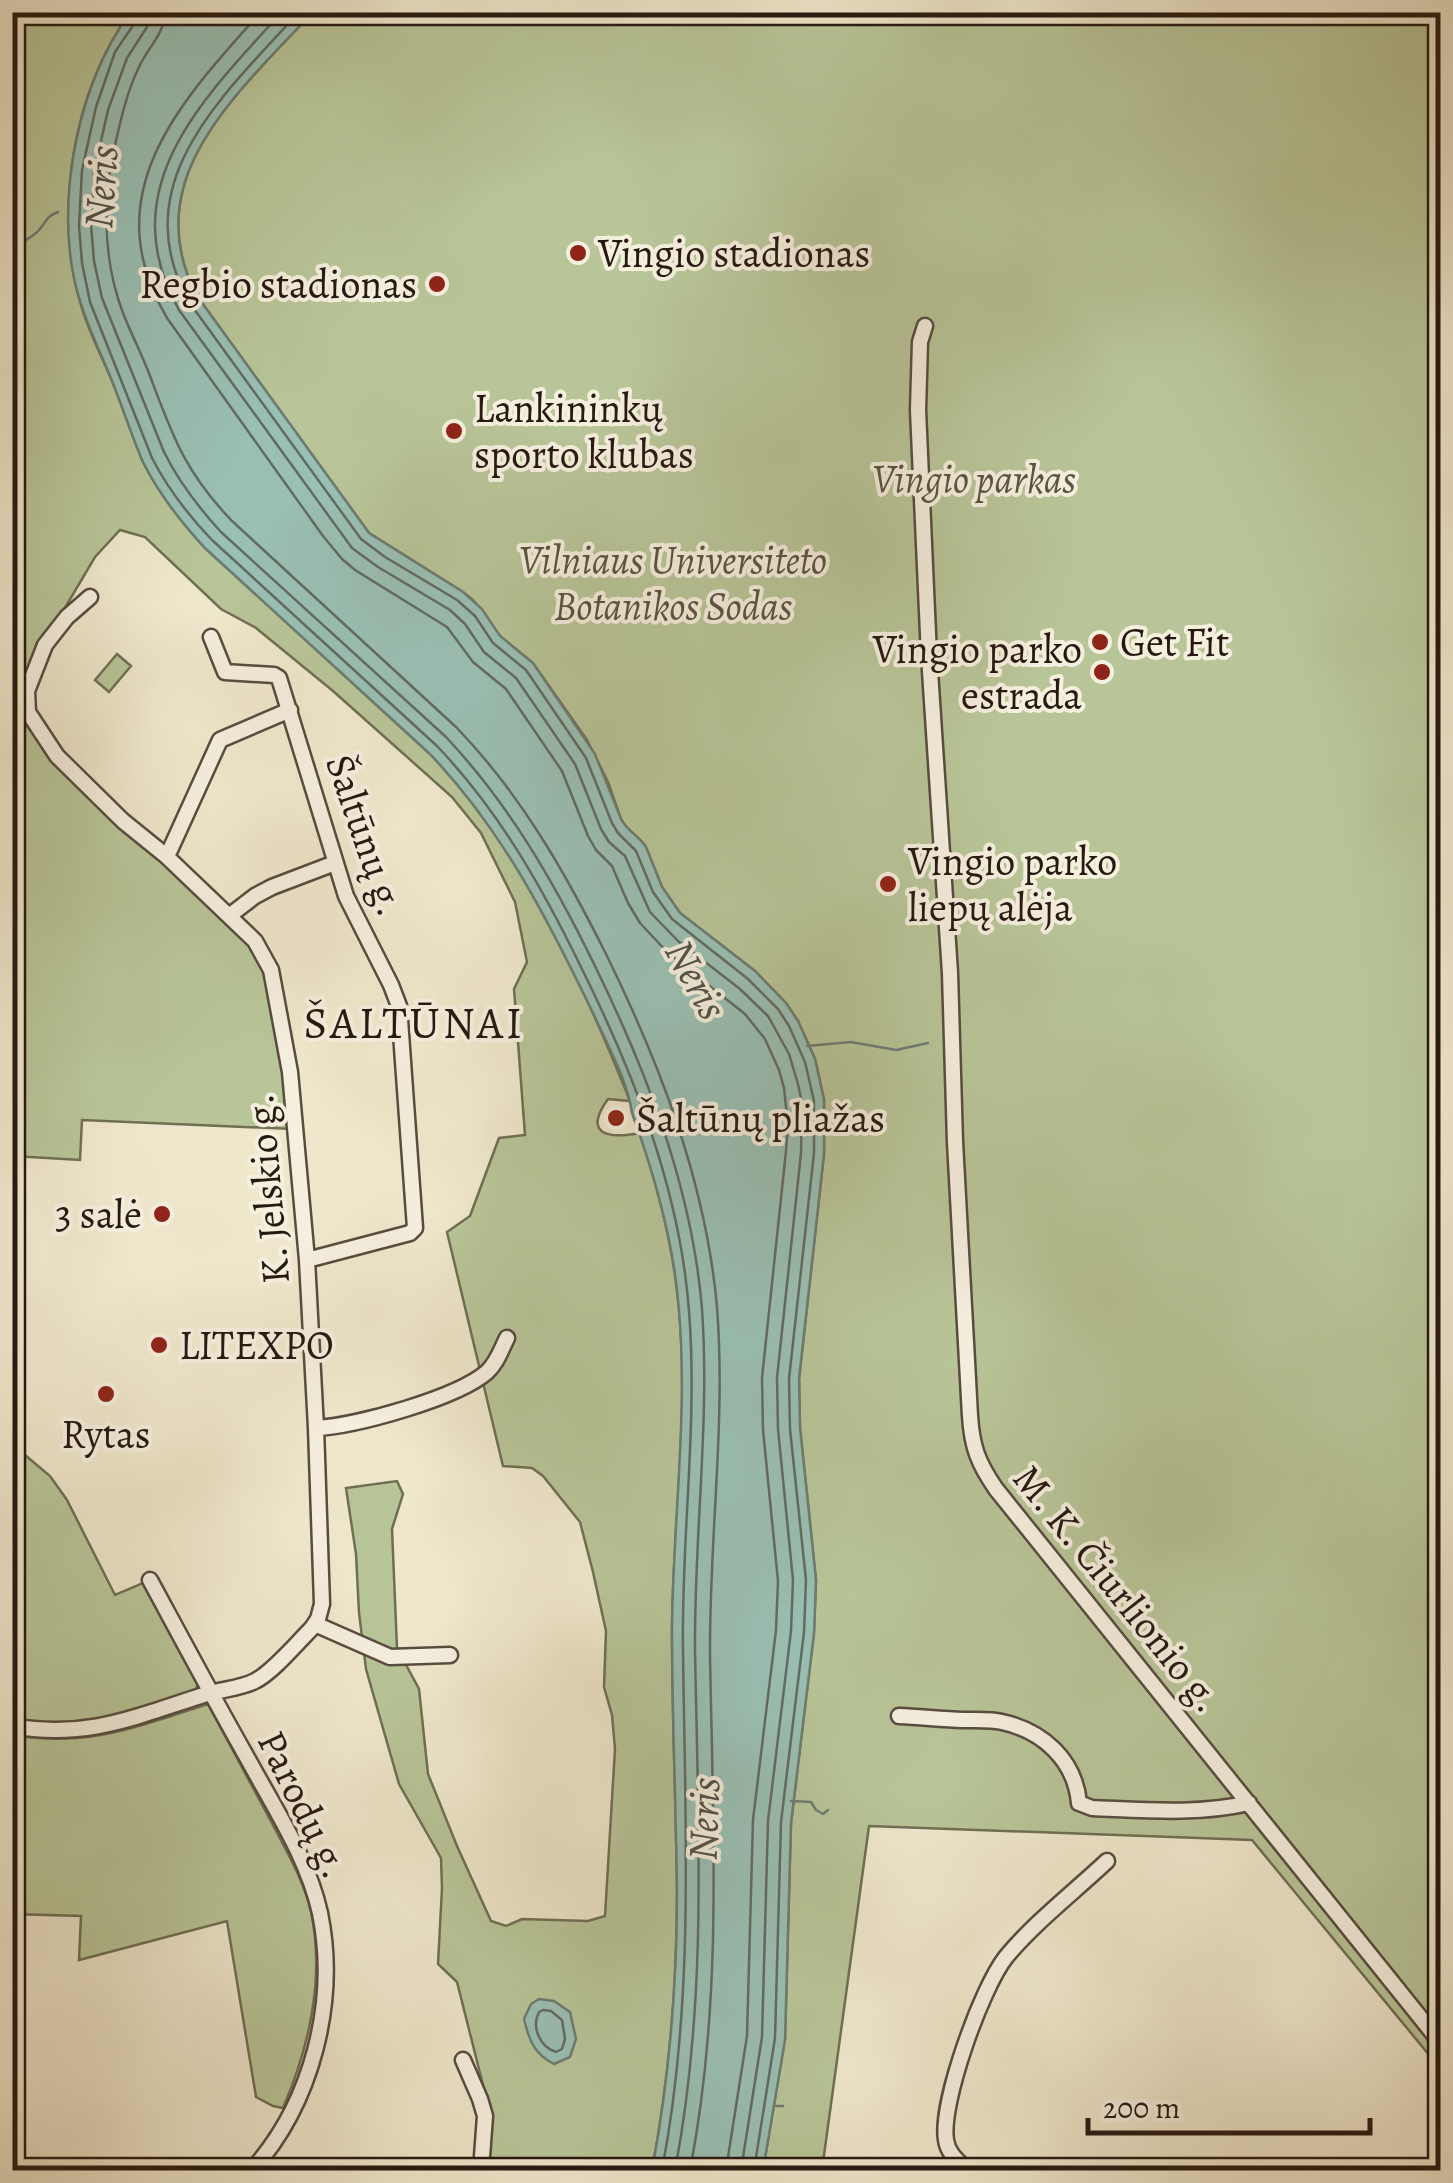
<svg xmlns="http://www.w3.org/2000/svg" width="1453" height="2183" viewBox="0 0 1453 2183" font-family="Alegreya,serif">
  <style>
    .green { fill: #b8c598; stroke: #6f6f54; stroke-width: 2.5 }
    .water { fill: #9ac0b5; stroke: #6c7d73; stroke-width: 2.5 }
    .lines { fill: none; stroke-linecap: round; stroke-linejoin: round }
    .shore { stroke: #606c63; stroke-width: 2.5 }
    .stream { stroke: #6c7d73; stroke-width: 2.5 }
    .minor-casing { stroke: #584c40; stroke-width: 19 }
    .minor { stroke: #f5efde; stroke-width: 14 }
    .poi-dot { fill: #8f2418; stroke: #f5efde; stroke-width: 4 }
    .labels { text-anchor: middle; stroke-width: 8; stroke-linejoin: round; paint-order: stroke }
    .poi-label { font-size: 40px; fill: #261911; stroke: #f5efde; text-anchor: start }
    .park-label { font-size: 40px; font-style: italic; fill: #595540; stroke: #f5efde }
    .street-label { font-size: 40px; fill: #261911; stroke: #f5efde }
    .water-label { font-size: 42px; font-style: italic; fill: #4f534a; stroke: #f5efde }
    .quarter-label { font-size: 45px; letter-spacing: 2.5px; fill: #261911; stroke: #f5efde }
  </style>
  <rect width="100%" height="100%" fill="#efe7cc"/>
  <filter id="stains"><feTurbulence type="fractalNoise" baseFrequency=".002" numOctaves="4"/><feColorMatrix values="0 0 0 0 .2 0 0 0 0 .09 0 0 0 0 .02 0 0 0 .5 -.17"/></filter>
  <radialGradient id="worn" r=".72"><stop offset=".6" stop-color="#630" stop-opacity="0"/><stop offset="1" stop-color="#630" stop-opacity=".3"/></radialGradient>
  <!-- green -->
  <path class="green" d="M12,13H130C73,90 53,213 81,305C88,330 100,353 110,376C122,404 131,434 143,462C159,494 180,521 205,548L430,754C522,851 581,978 630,1101L608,1099C582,1135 609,1139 640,1133C659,1190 674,1250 679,1310C689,1415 673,1522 672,1627C672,1716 676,1804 677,1892C677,1984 669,2080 652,2170H488L491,2137L486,2097L457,1982L438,1964L442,1888L441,1858L399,1784L366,1669L359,1613L356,1554L346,1488L397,1481L403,1494L392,1529L397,1648L419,1689L428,1774L457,1846L491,1921L506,1926L522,1919L588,1921L605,1916L615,1749L612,1715L604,1687L606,1631L593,1572L580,1522L543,1476L532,1468L503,1466L447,1232L470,1216L499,1138L525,1135L514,989L527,962L515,902L481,833L452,797L333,691L256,628L221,609L145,537L120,530L95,557L27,672L22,691L34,732L48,756L102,808L174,870L253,948L270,975L292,1129L82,1120L80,1160L13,1156Z
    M312,13H1440L1439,2067L1252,1840L869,1826L822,2170H763L785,2039L791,1823L814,1633L816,1580L800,1428L799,1379L824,1154V1100L815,1059L798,1021L786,1003L755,971L680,913L662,887L646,847C639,836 627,831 621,819L608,782L587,740L533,663L500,636L473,600L463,592L369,533L197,296C135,179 239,92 312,13Z
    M117,654L131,666L109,692L95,680Z
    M12,1444L50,1476L67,1500L115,1595L143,1583L198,1684L195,1691L113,1718L56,1725L13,1721Z
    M208,1704C230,1745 252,1786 274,1827C288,1854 304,1881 311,1912C325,1978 309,2048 283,2108L273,2106L256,2097L227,1921L79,1960L81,1916L13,1914V1735C86,1748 140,1726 208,1704Z"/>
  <!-- water -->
  <path class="water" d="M130,13H312C239,92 135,179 197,296L369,533L463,592L482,609L500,636L533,663L595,754L621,819C627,831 639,836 646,847L662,887L680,913L755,971L786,1003L798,1021L815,1059L824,1100V1154L799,1379L800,1428L816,1580L814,1633L791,1823L785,2040L763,2170H652C669,2080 677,1985 677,1892C676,1804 672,1716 672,1628C673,1522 688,1416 679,1310C674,1243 655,1176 632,1113C627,1079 607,1044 593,1013C548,920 502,829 430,754L205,548C180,521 159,494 143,462C131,434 122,405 110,376C97,345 83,316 75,283C56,197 78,84 130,13Z
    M539,1999L554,2001L570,2012L576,2039L570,2057L554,2064C534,2054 529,2040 524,2019L531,2004Z"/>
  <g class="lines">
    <!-- shore -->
    <path class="shore" d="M137,12L136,21L115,52L96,107L82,170L79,226L82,263L90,302L152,458C168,489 188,515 212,540L437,746C499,811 542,887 581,967C634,1074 680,1190 689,1311C698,1424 681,1537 683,1650C685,1824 695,1999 662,2170
      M150,12L147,27L127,58L108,110L94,172L91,225L94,261L102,298L164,452C179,482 198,507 221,532L446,737C509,804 554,882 594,964C647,1072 692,1188 702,1309C710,1422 694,1536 695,1650C698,1823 708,1999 675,2170
      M165,12C164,35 148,47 139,67C129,87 123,110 118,132C103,191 101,255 123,313C131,334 142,354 150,376C173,437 185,472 232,521L456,727C520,793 565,872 606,954C660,1064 706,1183 717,1307C726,1423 709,1539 710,1656C713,1827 723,2001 690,2170
      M261,12C181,101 93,193 167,318L323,536L342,559L355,570L447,627L473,662L506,689L562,771L588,836L596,850L612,866L628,903L640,923L669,954L745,1014L765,1039L779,1070L784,1088L788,1125L786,1151L762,1378L763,1430L778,1581L776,1630L753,1820L747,2036L726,2170
      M282,12C204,98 110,187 179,310L352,548L378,567L450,610L465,624L484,652L516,678L575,764L601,829L609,842L625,856L650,912L678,941L740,989L768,1016L789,1054L798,1084L802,1103L801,1153L777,1378L778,1429L793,1580L791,1631L768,1821L762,2037L741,2170
      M299,12C224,95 123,182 189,302L361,539L385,557L457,600L475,616L493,643L526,670L586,758L612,823L618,833L636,851L653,892L672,919L748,979L778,1009L789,1026L805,1062L814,1101V1153L789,1379L790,1429L806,1580L804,1632L781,1822L775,2038L754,2170
      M543,2010L551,2011L562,2020L565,2039L562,2049L556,2052C540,2047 531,2027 539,2012Z"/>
    <!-- stream -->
    <path class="stream" d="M12,250C21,241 33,238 40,229C47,220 47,216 58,212
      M807,1046L851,1042L896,1050L928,1043
      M791,1801L811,1802L816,1810L823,1814L828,1810
      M774,2106H783"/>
    <defs>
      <path id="minor" d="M925,326L920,342L918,410L929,656L950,973L955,1142L970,1416C972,1447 978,1463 996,1489L1440,2042
        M211,637L225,672L274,675L279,678L346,896L391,985L399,1006L415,1228L410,1233L307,1260
        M165,855L170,850L220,740L290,710
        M229,916L255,896L272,887L335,863
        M316,1428C356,1426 457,1398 487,1372C497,1363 501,1350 507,1338
        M150,1580C183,1641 215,1701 249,1761C275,1809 308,1859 320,1913C338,2002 312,2103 252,2170
        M315,1624L390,1657L450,1655
        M899,1716C920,1717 941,1719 963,1720C975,1720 990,1719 1002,1722C1043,1731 1075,1760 1079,1803L1092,1808C1144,1810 1197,1815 1249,1803
        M12,1726C89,1740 139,1715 210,1693C224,1689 242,1688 255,1681C272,1673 298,1642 312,1628L318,1619L322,1604L316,1428L307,1260L290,1072L271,970L255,941L165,855L123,821L57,756L28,712L27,691L45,645L67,617L90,597
        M463,2060L480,2099L485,2116L481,2170
        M967,2170C958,2161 948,2154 946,2140C940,2103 982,1987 1006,1957C1034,1923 1074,1892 1107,1861"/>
    </defs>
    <!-- minor casing -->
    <use href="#minor" class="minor-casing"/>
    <!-- minor -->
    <use href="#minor" class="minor"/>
  </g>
  <!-- markers -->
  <g class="poi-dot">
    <circle cx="578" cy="253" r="10"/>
    <circle cx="437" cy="284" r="10"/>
    <circle cx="454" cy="431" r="10"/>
    <circle cx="1100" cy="642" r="10"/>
    <circle cx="1102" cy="672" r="10"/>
    <circle cx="888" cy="884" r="10"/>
    <circle cx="616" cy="1118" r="10"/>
    <circle cx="162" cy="1214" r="10"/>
    <circle cx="159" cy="1345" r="10"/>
    <circle cx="106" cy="1394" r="10"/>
  </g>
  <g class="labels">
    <!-- poi labels -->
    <g class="poi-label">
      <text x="598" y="267">Vingio stadionas</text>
      <text x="417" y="298" text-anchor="end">Regbio stadionas</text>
      <text x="474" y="422">Lankininkų<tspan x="474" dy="46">sporto klubas</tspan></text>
      <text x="1120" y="656">Get Fit</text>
      <text x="1082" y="663" text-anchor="end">Vingio parko<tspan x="1082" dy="46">estrada</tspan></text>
      <text x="908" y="875">Vingio parko<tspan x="908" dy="46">liepų alėja</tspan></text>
      <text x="636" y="1132">Šaltūnų pliažas</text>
      <text x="142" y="1228" text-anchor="end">3 salė</text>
      <text x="179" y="1359">LITEXPO</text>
      <text x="106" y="1448" text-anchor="middle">Rytas</text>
    </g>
    <!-- park labels -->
    <g class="park-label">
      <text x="974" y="493">Vingio parkas</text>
      <text x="673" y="574">Vilniaus Universiteto<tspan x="673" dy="46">Botanikos Sodas</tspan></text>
    </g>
    <!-- street labels -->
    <g class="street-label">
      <text transform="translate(366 835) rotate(71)" y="14">Šaltūnų g.</text>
      <text transform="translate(267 1189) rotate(-95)" y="14">K. Jelskio g.</text>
      <text transform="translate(1118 1588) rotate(51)" y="14">M. K. Čiurlionio g.</text>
      <text transform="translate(304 1804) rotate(64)" y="14">Parodų g.</text>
    </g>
    <!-- water labels -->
    <g class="water-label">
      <text transform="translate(100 187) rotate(-86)" y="15">Neris</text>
      <text transform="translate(697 979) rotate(61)" y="15">Neris</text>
      <text transform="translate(703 1819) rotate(-88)" y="15">Neris</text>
    </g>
    <!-- quarter labels -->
    <g class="quarter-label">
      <text x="414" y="1038">ŠALTŪNAI</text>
    </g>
  </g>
  <!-- margin -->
  <rect width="1453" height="2183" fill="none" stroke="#efe7cc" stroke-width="50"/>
  <rect x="15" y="15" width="1423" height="2153" fill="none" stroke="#261911" stroke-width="5"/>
  <rect x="25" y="25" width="1403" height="2133" fill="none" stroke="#261911" stroke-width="2.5"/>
  <!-- scale -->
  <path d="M1088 2118v15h282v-15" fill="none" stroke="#261911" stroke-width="5"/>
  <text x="1103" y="2118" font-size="30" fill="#261911" stroke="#f5efde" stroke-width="8" paint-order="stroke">200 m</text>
  <rect width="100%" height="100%" filter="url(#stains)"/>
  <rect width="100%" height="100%" fill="url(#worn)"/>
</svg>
